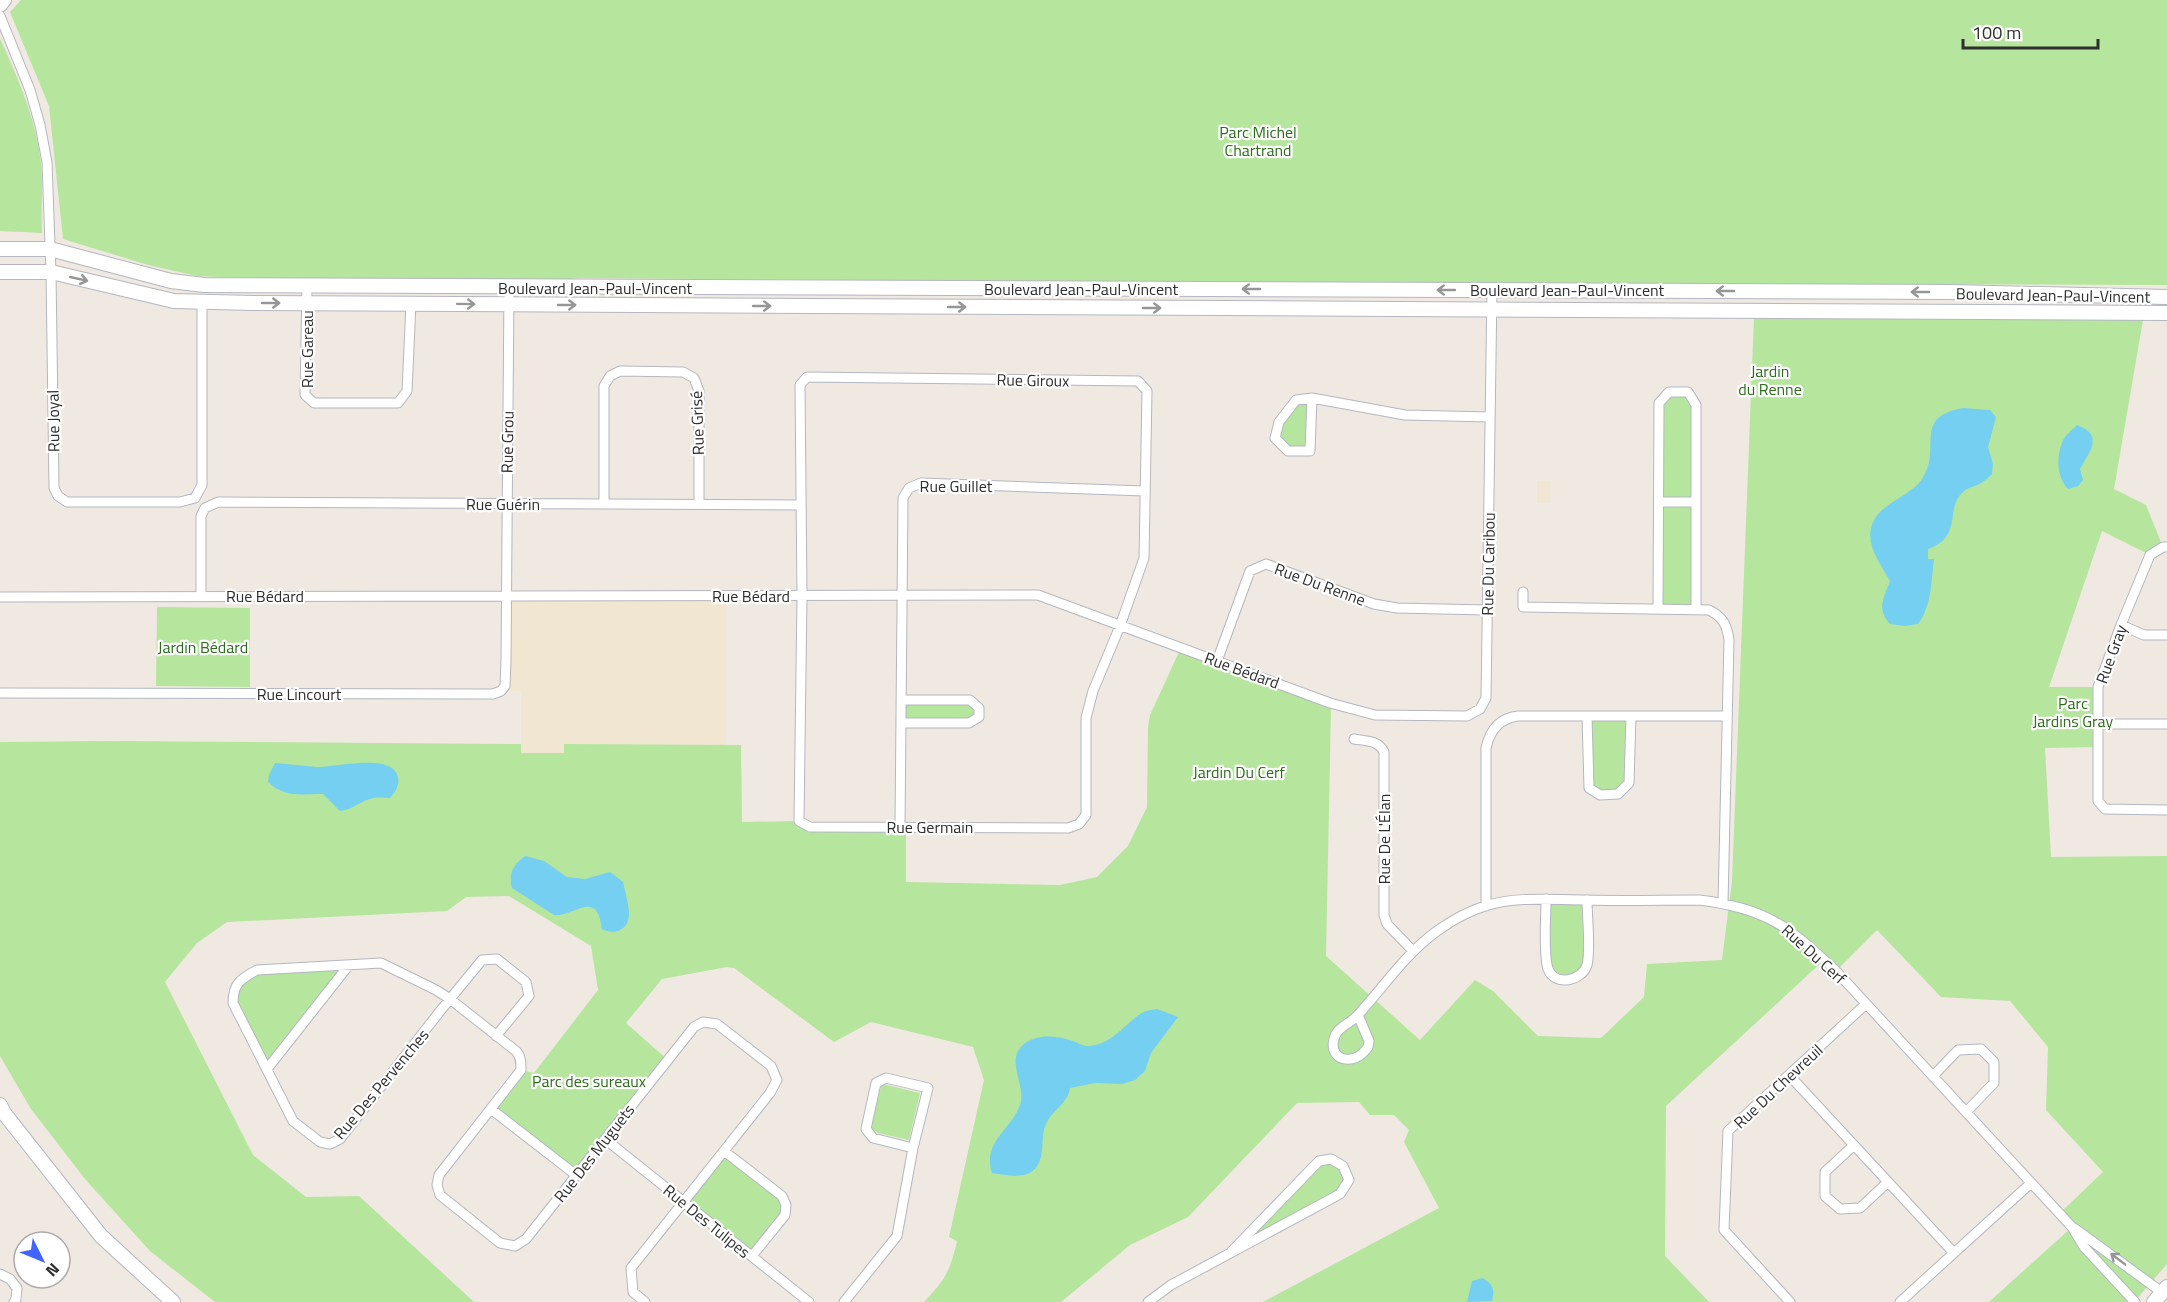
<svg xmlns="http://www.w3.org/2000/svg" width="2167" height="1302" viewBox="0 0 2167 1302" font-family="'Titillium Web',sans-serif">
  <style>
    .education { fill: #f0e6d1 }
    .green { fill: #b6e59e }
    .water { fill: #75cff0 }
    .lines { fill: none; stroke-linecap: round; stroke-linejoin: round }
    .street-casing { stroke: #b4b7c1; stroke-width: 11 }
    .secondary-casing { stroke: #b4b7c1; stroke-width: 16 }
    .street { stroke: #fff; stroke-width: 9 }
    .secondary { stroke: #fff; stroke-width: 14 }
    .oneway { stroke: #969696 }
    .labels { text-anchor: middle; stroke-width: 4.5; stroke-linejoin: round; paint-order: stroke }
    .park-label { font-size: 16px; fill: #2c6e1b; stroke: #fff }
    .street-label { font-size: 16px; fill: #2e2e2e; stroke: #fff }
  </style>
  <rect width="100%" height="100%" fill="#efe9e1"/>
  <!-- education -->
  <path class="education" d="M1537,481H1550V503H1537Z
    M506,596H726V745L565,744L564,753H521V691H501Z"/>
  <!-- green -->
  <path class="green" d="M21,0H2167V285L1282,282L1275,284L581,278L538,281L306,280L197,276L148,265L63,239L49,106L10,12Z
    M0,38C18,79 36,118 41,163C43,186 41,210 42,233L0,231Z
    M1754,317L2143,320L2114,489L2146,505L2163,547L2150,555L2102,531L2049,687H2098L2097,747L2045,748L2051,857L2167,856V1264L2134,1302H1989L2072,1227L2060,1213L2103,1172L2046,1110L2048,1047L2010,1001L1941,997L1877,930L1836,971L1824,960L1666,1106L1665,1256L1709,1302H1263L1439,1208L1404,1142L1409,1130L1394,1115H1370L1359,1102L1297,1103L1188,1217L1130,1245L1061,1302H924C946,1279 950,1271 957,1241L949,1237L984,1080L973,1047L871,1022L834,1042L734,968L727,967L662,979L626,1023L668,1060L576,1175L491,1109L521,1070L534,1073L598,990L591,946L509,896L466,897L447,911L227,922L197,943L165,982L253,1155L306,1197L359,1196L474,1302H215L150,1251L85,1179L31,1109L0,1056V742L109,741L521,744V753H564V744L741,745L742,822L799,821L810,827H906V882L1060,885L1097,877L1128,846L1147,807L1148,727L1150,715L1179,652L1331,707L1326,956L1420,1040L1475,980L1493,991L1538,1036L1601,1038L1644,997L1647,964L1722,960L1732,881Z
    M1669,392H1688L1696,405V609H1658L1659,403Z
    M1312,398L1310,451H1288L1275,438L1296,400Z
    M157,607L250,608V687L156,686Z
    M901,700H970L979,708L969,723H901Z
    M1587,716H1631L1629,783L1618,794L1600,795L1589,788Z
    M1546,899L1587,900L1588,962L1574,979L1549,971Z
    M349,965L267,1069L233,1003V990L257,970Z
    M882,1084L920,1093L909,1140L878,1133L870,1128Z
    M724,1151L782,1196L785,1215L752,1256L684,1202Z
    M1331,1159L1349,1180L1340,1194L1231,1252L1319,1161Z"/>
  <!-- water -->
  <path class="water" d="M1963,408L1990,410L1996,417L1988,447L1993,464L1992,474C1988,477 1985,481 1981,483C1975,487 1968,487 1963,492C1944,509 1964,536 1928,549V559H1934C1931,581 1932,606 1918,624L1905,626L1890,624C1876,608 1884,598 1890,581C1881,564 1865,545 1872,525C1879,503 1910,497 1922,479C1943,449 1911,417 1963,408Z
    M2077,425C2104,435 2090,451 2080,469L2083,480L2078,486L2068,489C2057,477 2056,459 2062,443C2064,436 2072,430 2077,425Z
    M275,763C289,764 303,766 317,767C335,768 392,752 398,777C400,786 395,792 390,798C385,798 379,797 374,798C361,800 355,809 340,811L323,794C301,794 285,798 268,782L269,775Z
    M525,856L544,861L567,877L585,879L610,872L623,882C625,892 629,904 629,915C628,931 614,935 602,929C597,887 573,918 554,915L512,888C508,873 514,864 525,856Z
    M1157,1009L1178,1017L1151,1053L1145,1071L1135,1080L1122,1084L1095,1083L1070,1088C1068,1103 1053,1110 1047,1122C1042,1131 1043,1140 1042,1150C1039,1181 1016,1177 992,1173C982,1142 1011,1130 1020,1105C1027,1085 1004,1060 1024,1044C1038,1033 1057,1036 1073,1041C1079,1043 1084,1047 1090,1046C1113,1043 1123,1026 1140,1014C1144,1011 1151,1010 1157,1009Z
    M1482,1278C1493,1284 1495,1289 1492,1301L1467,1302L1472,1281Z"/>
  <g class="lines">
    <defs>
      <path id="street" d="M0,16L30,90L40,125L47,162L51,272L54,488L58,496L67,502H180L195,498L202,485V302
        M307,286L305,395L314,403H398L407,391L411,304
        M807,377L1138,381L1147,391L1144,558L1120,626L1093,691L1086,718V815L1079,824L1068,828L810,827L799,821L802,596L800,385Z
        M1312,398L1310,451H1288L1275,438L1279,422L1296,400L1312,398L1405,415L1490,417
        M1659,502H1696
        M604,504V386L610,376L620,371L683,372L694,378L699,391V504
        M2167,547H2163L2150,555L2121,625L2098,687V801L2105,809L2167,810
        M1523,592V607L1709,610C1723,617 1727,625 1729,640L1723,903
        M201,596V516L205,508L218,502L801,505
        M0,597L1038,595L1330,703L1375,715L1467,716L1480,709L1486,698L1492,290
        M1658,609L1659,403L1669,392H1688L1696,405V609
        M2121,625L2144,635H2167
        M1217,661L1250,571L1266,564L1374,604L1397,608L1487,610
        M0,693L493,694L501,691L505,686L506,660L509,287
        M1587,716L1589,788L1600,795L1618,794L1629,783L1631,716
        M901,723H969L979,717V708L970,700H901
        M2098,724H2167
        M1354,739C1366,741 1378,740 1384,752V915L1387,924L1413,951
        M900,827L903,498L909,488L921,483L1145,491
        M1546,899C1546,917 1543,953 1548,969C1555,987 1582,981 1587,965C1591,950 1587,917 1587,900
        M1486,906V748C1490,730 1500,718 1518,716H1727
        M1358,1015L1369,1041L1368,1047C1354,1068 1328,1060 1334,1039C1336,1028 1349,1024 1356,1017C1383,988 1405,954 1437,931C1451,921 1469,911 1485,906C1517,896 1553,900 1585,900C1623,901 1661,900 1699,900C1766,908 1788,926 1836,971L2072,1227L2084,1247L2135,1302
        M496,1036L529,996L526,982L497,959L482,960L441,1010L340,1139L330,1144L320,1142L293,1121L233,1003C233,984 240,979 257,970L381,963L436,990L450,999L516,1051C521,1056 521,1063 521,1070L439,1175L437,1185L440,1195L500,1243L515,1246L526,1239L694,1027L703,1022L717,1024L771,1066L777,1080L770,1093L631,1268L633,1292L645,1302
        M267,1069L349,965
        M1789,1075L1954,1253
        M1933,1076L1958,1050L1981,1049L1994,1062V1083L1966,1112
        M491,1109L576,1175
        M605,1139L809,1302
        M1854,1145L1825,1172V1196L1840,1209L1860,1208L1888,1182
        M724,1151L782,1196L786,1205L785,1215L752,1256
        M2074,1228L2163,1293
        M0,1274L10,1279L17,1288L16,1299L14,1302
        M844,1302L897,1236L913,1148L928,1088L886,1078L876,1083L866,1129L873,1138L913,1148
        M1148,1302L1171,1285L1340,1194L1349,1180L1343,1166L1331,1159L1319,1161L1231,1252
        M1790,1302L1724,1230L1728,1131L1866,1004
        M1900,1302L2031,1183"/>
      <path id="secondary" d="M0,5L4,0
        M0,249H50L171,281L204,285L1951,292L2167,297
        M0,272H51L174,301L253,303L2167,313
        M0,1105L4,1113L101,1236L173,1302
        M2154,1302L2167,1287"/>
    </defs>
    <!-- street casing -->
    <use href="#street" class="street-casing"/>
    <!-- secondary casing -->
    <use href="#secondary" class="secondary-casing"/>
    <!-- street -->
    <use href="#street" class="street"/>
    <!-- secondary -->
    <use href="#secondary" class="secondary"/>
  </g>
  <!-- one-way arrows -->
  <defs><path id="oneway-shaft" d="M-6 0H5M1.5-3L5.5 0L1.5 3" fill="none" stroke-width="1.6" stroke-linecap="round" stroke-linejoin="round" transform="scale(1.5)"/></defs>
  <g class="oneway">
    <use href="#oneway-shaft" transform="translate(79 279) rotate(13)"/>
    <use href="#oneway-shaft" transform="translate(1251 289) rotate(-180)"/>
    <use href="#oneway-shaft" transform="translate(1446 290) rotate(-180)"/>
    <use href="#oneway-shaft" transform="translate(1725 291) rotate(-180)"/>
    <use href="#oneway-shaft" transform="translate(1920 292) rotate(-180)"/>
    <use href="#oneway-shaft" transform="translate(271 303)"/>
    <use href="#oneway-shaft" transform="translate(466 304) rotate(1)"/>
    <use href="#oneway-shaft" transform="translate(567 305)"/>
    <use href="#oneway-shaft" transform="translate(762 306)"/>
    <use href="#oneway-shaft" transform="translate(957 307)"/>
    <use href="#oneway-shaft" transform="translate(1152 308)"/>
    <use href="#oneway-shaft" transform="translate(2118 1259) rotate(-143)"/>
  </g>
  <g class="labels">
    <!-- park labels -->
    <g class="park-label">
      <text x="1258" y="138">Parc Michel<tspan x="1258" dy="18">Chartrand</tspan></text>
      <text x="1770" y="377">Jardin<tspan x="1770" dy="18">du Renne</tspan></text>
      <text x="203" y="653">Jardin Bédard</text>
      <text x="2073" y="709">Parc<tspan x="2073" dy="18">Jardins Gray</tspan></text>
      <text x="1239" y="778">Jardin Du Cerf</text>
      <text x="589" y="1087">Parc des sureaux</text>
    </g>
    <!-- street labels -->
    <g class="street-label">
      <text x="595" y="294">Boulevard Jean-Paul-Vincent</text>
      <text x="1081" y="295">Boulevard Jean-Paul-Vincent</text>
      <text x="1567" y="296">Boulevard Jean-Paul-Vincent</text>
      <text transform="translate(2053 295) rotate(1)" y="6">Boulevard Jean-Paul-Vincent</text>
      <text transform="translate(307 349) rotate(-90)" y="6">Rue Gareau</text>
      <text transform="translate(1033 380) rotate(1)" y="6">Rue Giroux</text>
      <text transform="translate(53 421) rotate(-91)" y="6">Rue Joyal</text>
      <text transform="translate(697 423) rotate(-92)" y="6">Rue Grisé</text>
      <text transform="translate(507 442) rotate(-89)" y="6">Rue Grou</text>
      <text x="956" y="492">Rue Guillet</text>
      <text x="503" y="510">Rue Guérin</text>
      <text transform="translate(1488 564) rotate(-89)" y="6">Rue Du Caribou</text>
      <text transform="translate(1320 584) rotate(20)" y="6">Rue Du Renne</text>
      <text x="265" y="602">Rue Bédard</text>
      <text x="751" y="602">Rue Bédard</text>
      <text transform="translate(2111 654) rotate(-70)" y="6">Rue Gray</text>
      <text transform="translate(1242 670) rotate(20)" y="6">Rue Bédard</text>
      <text x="299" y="700">Rue Lincourt</text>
      <text x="930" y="833">Rue Germain</text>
      <text transform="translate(1384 839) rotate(-90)" y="6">Rue De L'Élan</text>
      <text transform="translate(1814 954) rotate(42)" y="6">Rue Du Cerf</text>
      <text transform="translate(381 1084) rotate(-50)" y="6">Rue Des Pervenches</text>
      <text transform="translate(1778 1086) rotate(-43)" y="6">Rue Du Chevreuil</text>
      <text transform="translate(594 1153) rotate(-52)" y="6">Rue Des Muguets</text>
      <text transform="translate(707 1221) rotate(39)" y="6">Rue Des Tulipes</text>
    </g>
  </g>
  <!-- north arrow -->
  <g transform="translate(42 1260) rotate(133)"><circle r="28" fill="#ffffff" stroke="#ababab" stroke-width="1.5"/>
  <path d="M0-4.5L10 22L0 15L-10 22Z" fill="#4264fb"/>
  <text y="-9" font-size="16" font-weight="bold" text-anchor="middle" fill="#2e2e2e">N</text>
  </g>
  <!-- scale -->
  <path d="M1963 39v9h135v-9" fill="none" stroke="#2e2e2e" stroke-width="3"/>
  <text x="1972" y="39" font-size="18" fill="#2e2e2e" stroke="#ffffff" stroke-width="4.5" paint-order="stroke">100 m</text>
</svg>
